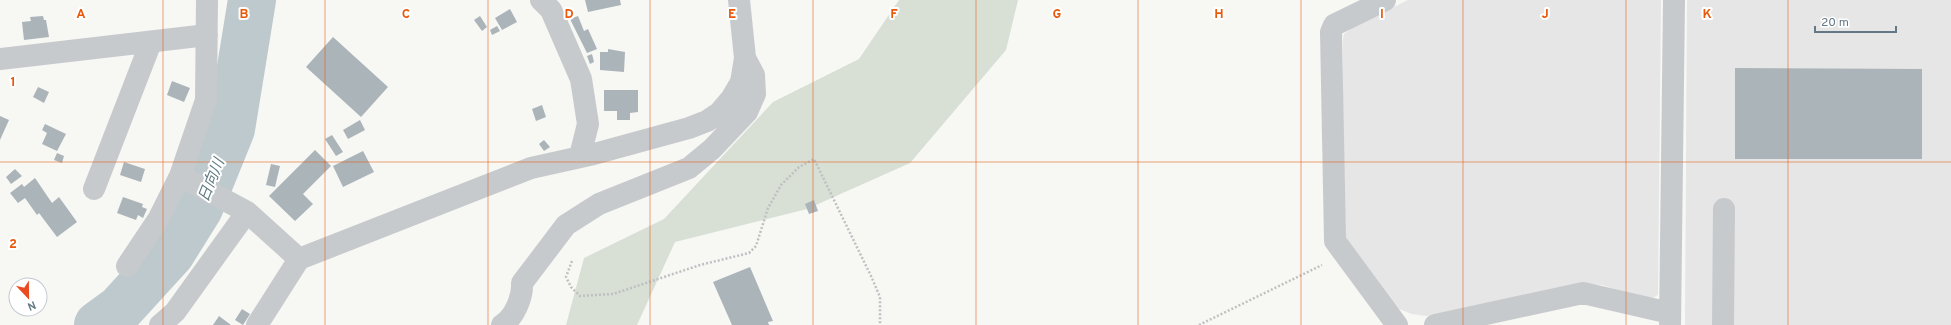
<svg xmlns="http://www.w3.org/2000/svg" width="1951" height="325" viewBox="0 0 1951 325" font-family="Overpass,'Noto Sans JP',sans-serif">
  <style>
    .built { fill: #e5e6e5 }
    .green { fill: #d8dfd4 }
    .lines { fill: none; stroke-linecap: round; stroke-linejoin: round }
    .river { stroke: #bdc9cd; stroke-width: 48 }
    .building { fill: #abb4b9 }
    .path { stroke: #bec0c2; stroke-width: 2.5; stroke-dasharray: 2 2; stroke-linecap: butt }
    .minor { stroke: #c7cacd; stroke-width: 22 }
    .grid { fill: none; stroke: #e8590c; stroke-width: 1; stroke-opacity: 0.55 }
    .labels { text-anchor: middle; stroke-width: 4; stroke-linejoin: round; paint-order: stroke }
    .water-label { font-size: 15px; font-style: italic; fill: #607a83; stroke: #fff }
    .grid-label { font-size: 13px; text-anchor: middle; font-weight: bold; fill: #e8590c; stroke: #fff; stroke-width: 4; stroke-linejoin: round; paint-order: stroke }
  </style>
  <rect width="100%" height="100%" fill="#f7f7f4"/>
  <!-- built -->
  <path class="built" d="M1408,0H1661L1658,295L1649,300L1602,285L1574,284L1426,316L1412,314L1399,309L1387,299L1343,235V39L1344,34L1353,27Z
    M1687,0H1951V325H1685Z"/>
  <!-- green -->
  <path class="green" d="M899,0H1018L1006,50L910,163L807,209L675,242L637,325H566L584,258L664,219L773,102L859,59Z"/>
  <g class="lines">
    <!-- river -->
    <path class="river" d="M98,325L120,309L171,253L199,208L231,129L252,0"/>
  </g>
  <!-- building -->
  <path class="building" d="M585,0H620L621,5L588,12Z
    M510,9L517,22L502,30L495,18Z
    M43,16L44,20H46L49,37L24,40L22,22L31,21L30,17Z
    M480,16L487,27L482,31L474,20Z
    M578,16L584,31L588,29L597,49L587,53L570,19Z
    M497,26L500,31L492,35L490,30Z
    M333,37L388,87L361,117L306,67Z
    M608,49L625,52L624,72L600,70V52H608Z
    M592,54L594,62L590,64L587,56Z
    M1735,68L1922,69V159H1735Z
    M172,81L190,88L184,102L167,95Z
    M38,87L49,92L44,103L33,97Z
    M604,90H638V112L630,113V120H617V111H604Z
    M542,105L546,117L536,121L532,109Z
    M0,116L9,120L0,140Z
    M360,120L365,130L348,139L343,130Z
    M45,124L66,134L57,151L42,144L47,133L42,130Z
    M332,135L343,152L336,156L325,139Z
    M544,140L550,147L544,151L539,144Z
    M315,150L331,166L303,194L313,204L295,221L269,196Z
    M363,151L374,172L343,187L333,166Z
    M57,153L64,156L62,163L54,160Z
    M124,162L145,169L141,182L120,175Z
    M271,164L280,166L275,187L266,185Z
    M15,169L22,176L11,184L6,177Z
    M35,178L52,203L59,197L77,222L57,237L39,213L37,215L25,198L18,203L10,193L22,184L24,187Z
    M123,197L143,204L142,207L147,209L143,218L138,215L136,220L117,213Z
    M814,200L818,211L809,214L805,204Z
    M750,267L773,321L768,322L769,325H732L713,282Z
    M242,309L250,314L243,325L235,320Z
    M219,316L231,325H213Z"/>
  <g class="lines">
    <!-- path -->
    <path class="path" d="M572,261L566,277L571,287L580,296L613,294L700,265L749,253L756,246L768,208L781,185L799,167L814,159L871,276L880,297V325
      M1199,325L1322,265"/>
    <!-- minor -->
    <path class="minor" d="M541,0L551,10L581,79L588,124L580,156
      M1385,0L1334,25L1331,32L1335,241L1397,325
      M0,59L207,35
      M180,176L247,212L299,259
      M94,189L151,42
      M127,266L159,218L180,176L206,100L207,0
      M160,325L175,312L247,212
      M257,325L299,259L531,168L594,154L689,128L707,121L719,113L731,99L741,82L745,58L739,0
      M502,325C514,318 523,297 522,283L566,225L599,204L689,168L712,149L747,112L755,94L754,75L746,60
      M1435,325L1583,293L1670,313
      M1670,325L1674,0
      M1723,325L1724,209"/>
  </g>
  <!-- grid -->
  <path class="grid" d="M163,0V325M325,0V325M488,0V325M650,0V325M813,0V325M976,0V325M1138,0V325M1301,0V325M1463,0V325M1626,0V325M1788,0V325M0,162H1951"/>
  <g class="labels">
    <!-- water labels -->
    <g class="water-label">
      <text transform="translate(211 180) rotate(-68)" y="5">日向川</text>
    </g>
  </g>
  <g class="grid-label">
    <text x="81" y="18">A</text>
    <text x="244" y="18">B</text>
    <text x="406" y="18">C</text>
    <text x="569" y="18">D</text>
    <text x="732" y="18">E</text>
    <text x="894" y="18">F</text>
    <text x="1057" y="18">G</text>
    <text x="1219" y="18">H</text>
    <text x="1382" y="18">I</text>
    <text x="1545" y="18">J</text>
    <text x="1707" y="18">K</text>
    <text x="13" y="86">1</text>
    <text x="13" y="248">2</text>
  </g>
  <!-- north arrow -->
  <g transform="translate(28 297) rotate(158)"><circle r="19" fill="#ffffff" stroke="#c1c9cf"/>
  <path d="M0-3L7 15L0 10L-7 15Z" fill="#eb4b20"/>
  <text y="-6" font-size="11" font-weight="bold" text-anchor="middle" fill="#657886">N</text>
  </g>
  <!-- scale -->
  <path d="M1815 26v6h81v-6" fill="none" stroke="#657886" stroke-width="2"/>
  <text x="1821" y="26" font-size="12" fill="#657886" stroke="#ffffff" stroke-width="3" paint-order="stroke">20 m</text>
</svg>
